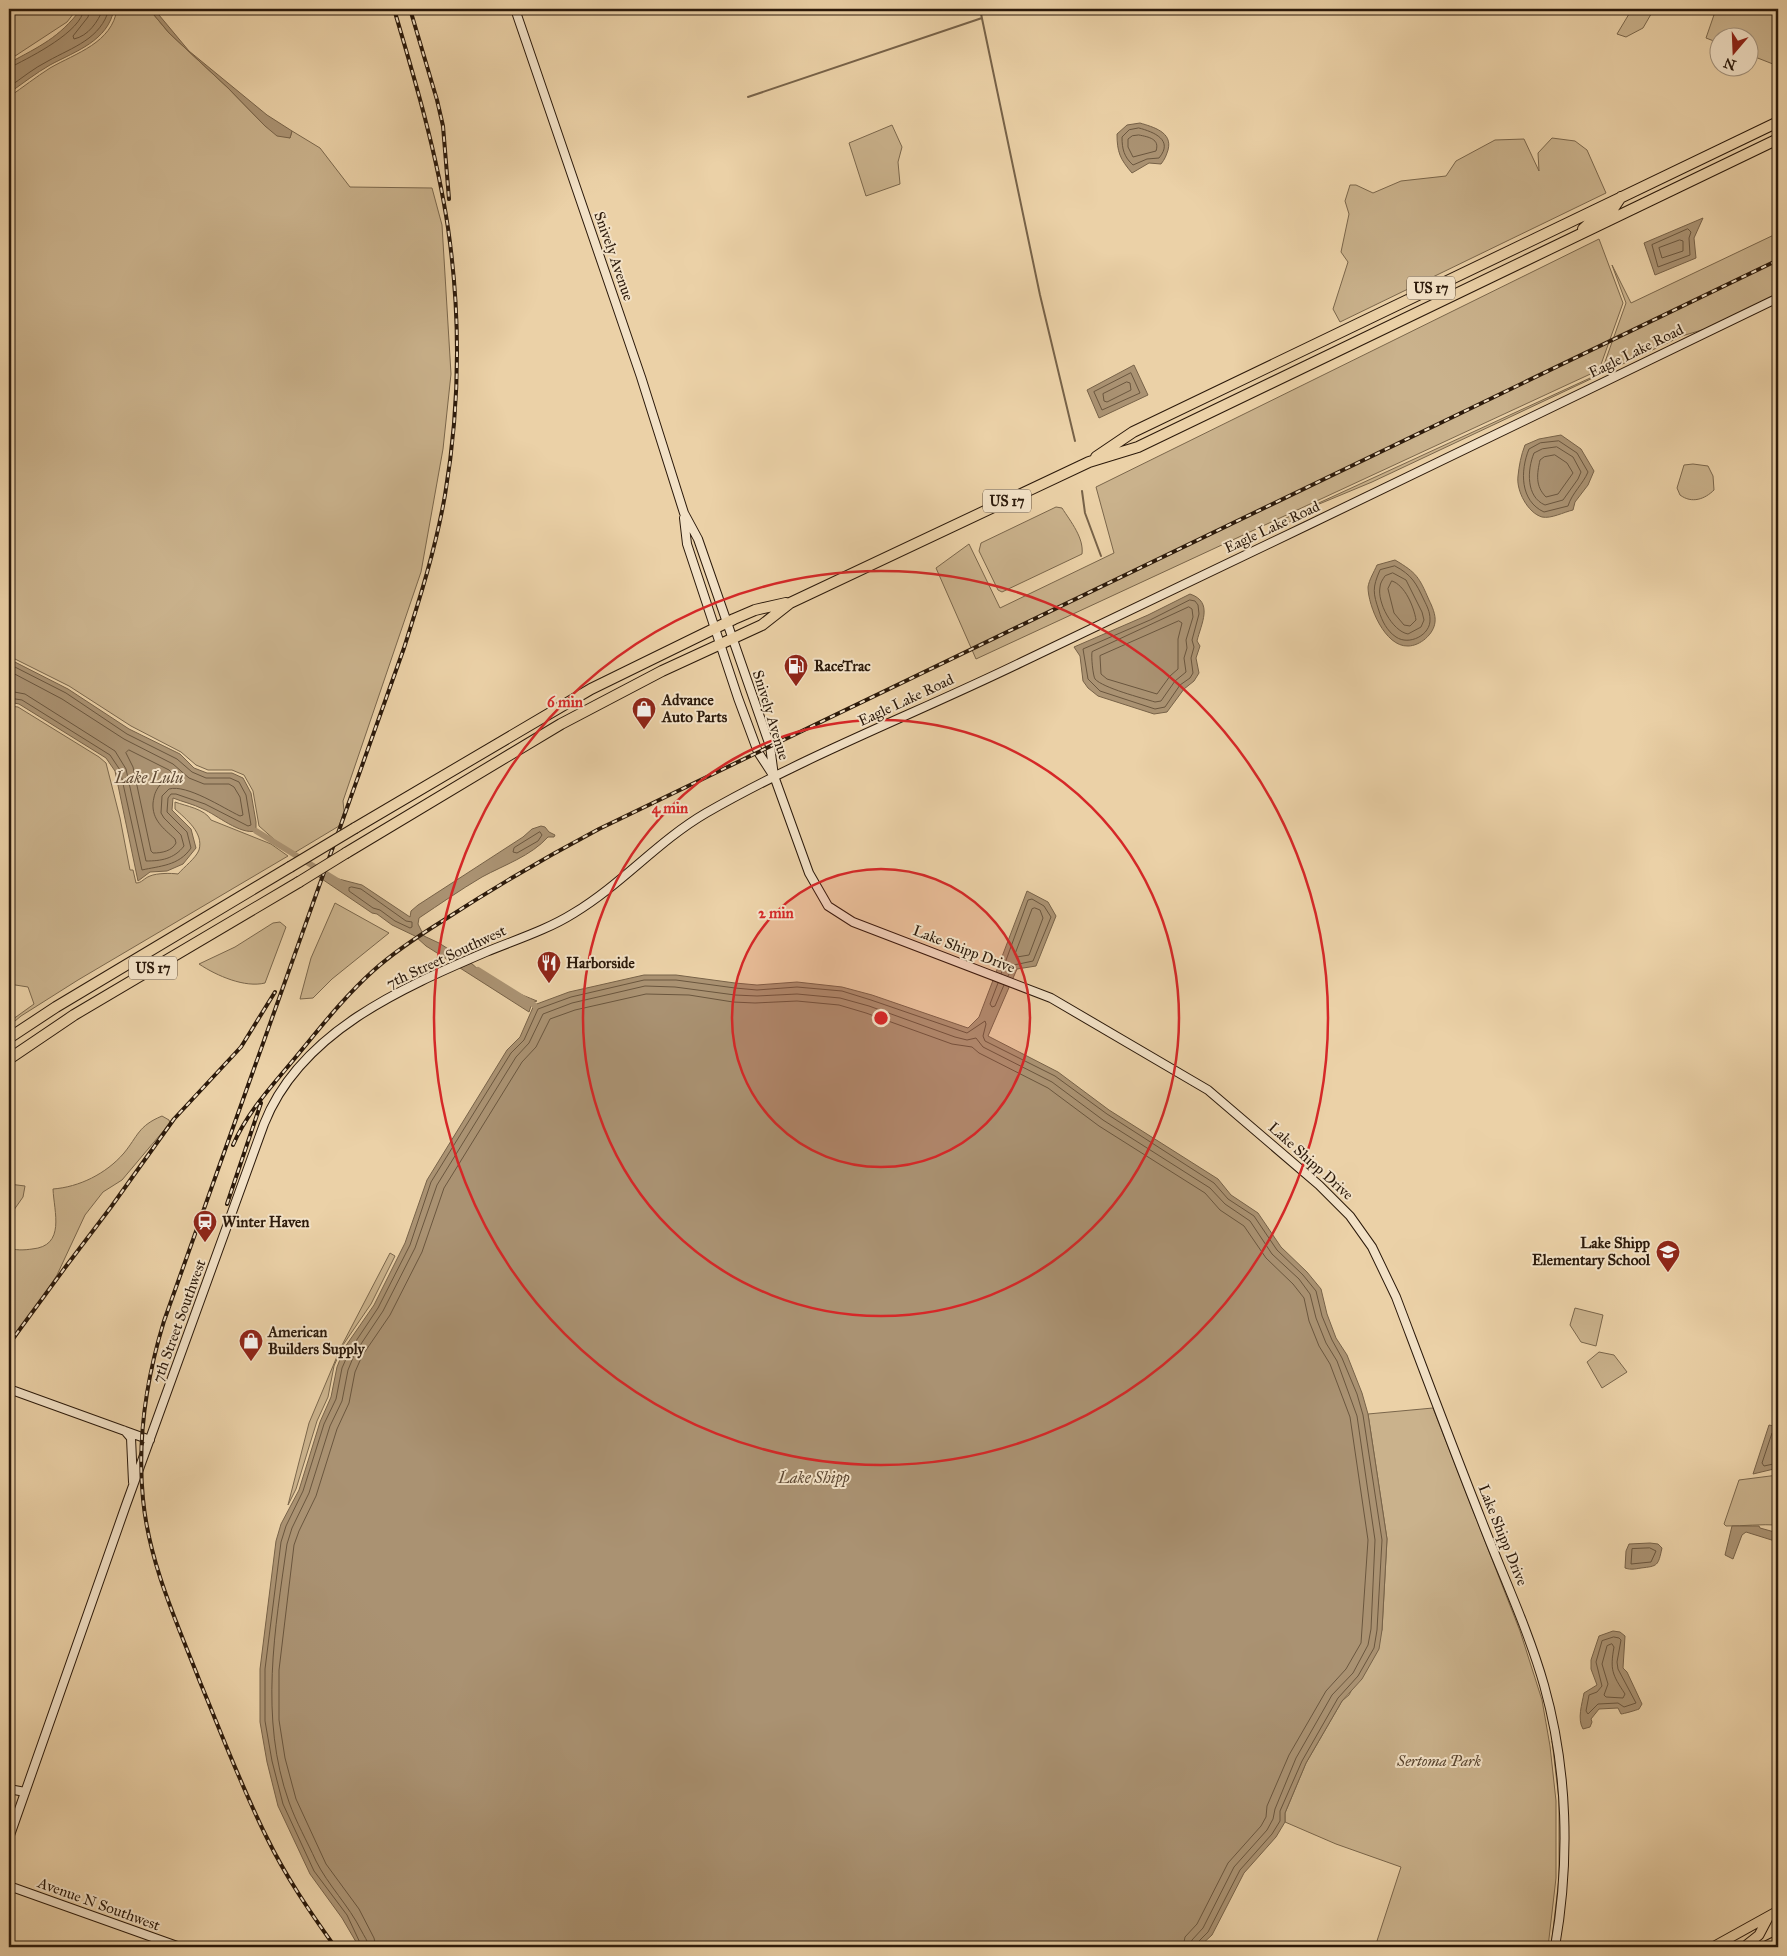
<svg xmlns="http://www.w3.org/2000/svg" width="1787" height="1956" viewBox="0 0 1787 1956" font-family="'IM FELL Great Primer',serif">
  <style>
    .green { fill: #cab28c; stroke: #7a664b }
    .water { fill: #aa9272; stroke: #776248 }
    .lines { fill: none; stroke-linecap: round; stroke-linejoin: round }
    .shore { stroke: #6a563e; stroke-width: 1 }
    .stream { stroke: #776248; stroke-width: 2 }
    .canal { stroke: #aa9272; stroke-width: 6 }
    .secondary-casing { stroke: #2b190a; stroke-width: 10 }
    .primary-casing { stroke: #2b190a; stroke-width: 11 }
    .highway-casing { stroke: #2b190a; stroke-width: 12 }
    .secondary { stroke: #f2e1c6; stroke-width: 8 }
    .primary { stroke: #ebd1a7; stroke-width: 9 }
    .highway { stroke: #ebd1a7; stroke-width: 10 }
    .rail-casing { stroke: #2b190a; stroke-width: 4 }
    .rail { stroke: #f2e1c6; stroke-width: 2; stroke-dasharray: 5.5; stroke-linecap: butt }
    .highway-bridge-casing { stroke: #2b190a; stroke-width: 12; stroke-linecap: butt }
    .highway-bridge { stroke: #ebd1a7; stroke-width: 10 }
    .ring { fill: none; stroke: #d62828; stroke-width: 2.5 }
    .labels { text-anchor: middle; stroke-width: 4; stroke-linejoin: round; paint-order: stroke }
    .shield { fill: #f2e1c6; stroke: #675542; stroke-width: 1 }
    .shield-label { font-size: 14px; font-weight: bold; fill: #2b190a }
    .street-label { font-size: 15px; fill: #2b190a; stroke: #f2e1c6 }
    .poi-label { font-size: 15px; font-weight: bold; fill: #2b190a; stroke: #f2e1c6; text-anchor: start }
    .park-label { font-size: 15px; font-style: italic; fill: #5b4731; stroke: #f2e1c6 }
    .water-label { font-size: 16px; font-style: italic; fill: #5e4934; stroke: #f2e1c6 }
    .centre { fill: #d62828; stroke: #f2e1c6; stroke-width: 2.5 }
    .ring-label { font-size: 15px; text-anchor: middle; font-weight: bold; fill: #d62828; stroke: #f2e1c6; stroke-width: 4; stroke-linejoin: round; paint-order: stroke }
  </style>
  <rect width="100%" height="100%" fill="#ebd1a7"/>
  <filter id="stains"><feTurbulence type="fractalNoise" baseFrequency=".004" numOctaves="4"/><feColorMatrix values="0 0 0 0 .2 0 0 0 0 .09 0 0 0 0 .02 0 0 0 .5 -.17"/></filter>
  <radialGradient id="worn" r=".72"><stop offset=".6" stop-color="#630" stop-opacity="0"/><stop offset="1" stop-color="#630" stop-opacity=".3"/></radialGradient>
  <!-- green -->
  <path class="green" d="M9,9H77L67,22L9,60Z
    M117,9H149L169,33L228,88L265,126L290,138L292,131L320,148L350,187L432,188L442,225L451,374L443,449L421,572L343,801L344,811L339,826L294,853L276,841L259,826L253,791L244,775L232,770H208L196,765L181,752L131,726L69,686L9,656V97C23,87 36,77 50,68C76,53 112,43 117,9Z
    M1632,9H1654L1643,28L1626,37L1617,34Z
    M1716,9H1775L1778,32V66L1750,55V38H1720L1719,43L1706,38Z
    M892,125L902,147L898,162L900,184L866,196L849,143Z
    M1552,138L1575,141L1587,150L1606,193L1340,322L1333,309L1348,262L1341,252L1349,214L1345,201L1350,185H1356L1373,193L1401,181L1446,176L1456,161L1495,140L1524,139L1539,171L1538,153Z
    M1778,233V294L1705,329L1682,336L1372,482L1312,507L1288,523L1284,519L1601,373L1626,303L1612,265L1631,303Z
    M1599,239L1623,303L1599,370L976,659L936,568L969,544L1000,608L1114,553L1096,487Z
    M1693,464L1708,466L1713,476L1714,490C1705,499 1692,504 1680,495L1677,488L1684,465Z
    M1056,507L1062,508C1071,522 1084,538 1082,554L1002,592L998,590L979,551L981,543Z
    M9,706L18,707L99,757L106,763L120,818L130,870H133L136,883C142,883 144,878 150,876C157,873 171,873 178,874C184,867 196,858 199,850C204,833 186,819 175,809V802C186,806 205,809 211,820L271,844L288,856L78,980L21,1016L9,1026V1022L34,1004L28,987L9,984Z
    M335,903L389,933L332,979L313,998L300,999L311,958Z
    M280,922L286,927L265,983C245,988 217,976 199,964L235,947L273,923Z
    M162,1116L169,1120L170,1123L122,1180L103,1192L85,1215L57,1275L9,1348V1247C14,1251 25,1250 32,1249C66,1246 54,1212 53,1189C79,1187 106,1174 124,1153C138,1136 138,1126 162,1116Z
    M9,1184L25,1186L23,1197L9,1217Z
    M390,1253L395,1256L371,1304L343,1345L334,1366L328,1397L317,1421L296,1489L288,1505L309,1423L341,1347Z
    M1575,1308L1603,1315L1596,1346L1581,1342L1570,1325Z
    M1599,1352L1614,1355L1627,1372L1602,1388L1587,1362Z
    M1433,1408L1520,1631L1542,1700L1550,1746L1556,1801V1878L1548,1947H1375L1401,1867L1336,1844L1285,1822V1813L1306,1763L1342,1701L1349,1695L1382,1630L1387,1539L1368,1414Z
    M1778,1475V1525C1761,1524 1744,1526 1726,1526L1724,1524L1739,1480Z
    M1552,1741C1561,1782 1565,1848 1560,1890C1558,1909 1554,1928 1551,1947L1559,1878V1800Z"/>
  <!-- water -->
  <path class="water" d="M81,9H114C108,41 76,51 50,65C36,73 22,84 9,93V63C40,46 59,38 81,9Z
    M149,9H154L189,51L267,115L292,131L290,138L277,136L265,126L228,88L169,33Z
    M1140,123C1153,127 1173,132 1168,150C1166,156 1165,159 1161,164L1149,163L1132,173C1120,159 1117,152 1117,134L1127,125Z
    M1703,218L1694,238L1696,258L1655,275L1644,243Z
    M1134,365L1148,395L1099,418L1087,390Z
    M1561,435L1581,449L1594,471L1588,485L1575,502L1573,510C1564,512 1551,519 1542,517C1528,513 1516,491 1518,476C1519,466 1521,455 1525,445L1539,439Z
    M1395,560C1417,573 1419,577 1429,600C1432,606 1436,615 1435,622C1434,634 1420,646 1408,646C1385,647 1368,606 1368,587C1369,580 1374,572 1377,565Z
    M1190,594C1214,602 1201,624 1197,641L1200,646L1196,658L1199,673L1194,681L1184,689L1167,712L1154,714L1098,696L1088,688L1083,681L1080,656L1074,647L1148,615Z
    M9,659L68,689L129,729L180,754L194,768L207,773H232L243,778L251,793L256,822V831C240,835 217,815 203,809C193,804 183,802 173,798L172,810L191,829L196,848L183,864L167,871L150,872L138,881L115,771L106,758L19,704L9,702Z
    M541,826L545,827L549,832L555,835L554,837H548C531,856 504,865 482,877C460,890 440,904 419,918L418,924L424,936L439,943L464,959L453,963L426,946L415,936L392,925L377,914L372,913L316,875L322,872L331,877L362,885L410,917L411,911L418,905L523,837L532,829Z
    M1027,891L1048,902L1056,916L1036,966L1017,969L988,1036L1058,1072L1109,1110L1218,1179L1231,1195L1258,1213L1281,1247L1307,1272L1321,1289L1327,1314L1336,1338L1347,1355L1362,1393L1368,1414L1387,1539L1382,1630L1379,1649L1362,1679L1342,1701L1306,1763L1285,1813V1822L1276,1837L1244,1873L1212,1935L1199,1947H359L342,1918L310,1874L278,1806L267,1762L260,1722V1669L276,1541L281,1524L299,1490L320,1422L331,1397L337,1367L345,1347L374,1305L405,1243L427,1180L507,1050L520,1037L534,1005L569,992L644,975H676L735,983L757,985L797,982L842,987L872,995L968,1028L979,1017Z
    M471,963C477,968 483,974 490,978C504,988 520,994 537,1001L532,1003L529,1012L460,968Z
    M1769,1425L1778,1427V1468L1753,1474Z
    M1732,1526H1759L1760,1528L1778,1533V1542L1746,1532L1742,1535L1733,1559L1725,1555Z
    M1650,1543L1658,1544L1662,1548C1658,1566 1658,1566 1641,1568C1635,1569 1631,1570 1625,1568L1626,1551L1629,1544Z
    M1613,1631L1620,1632L1625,1636L1623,1668L1627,1672L1642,1704L1639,1709C1637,1710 1623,1714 1621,1714L1618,1708L1599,1709L1591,1719L1592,1722L1590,1727L1583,1729C1577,1719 1582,1704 1584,1693L1597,1685L1591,1669V1660L1599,1636Z"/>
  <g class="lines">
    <!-- shore -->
    <path class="shore" d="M90,9L88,17L73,36L74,39C88,36 98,22 103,9
      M9,67L13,66C32,56 81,32 84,9
      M9,87C22,78 34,68 48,61C73,47 101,39 109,9
      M1139,128C1154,132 1174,140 1159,158L1147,159L1133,165C1124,157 1122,149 1122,137L1129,130Z
      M1139,135C1149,137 1160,139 1156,151L1133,157L1128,147V139L1132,136Z
      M1688,229L1691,232L1689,238L1690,255L1658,267L1652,245Z
      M1680,240L1683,241V251L1662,258L1659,248Z
      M1131,373L1140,393L1102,410L1094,392Z
      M1127,382L1130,383L1131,390L1107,402L1104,401L1103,394Z
      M1559,441L1577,453L1588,472C1583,484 1572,493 1568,506L1544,512C1520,501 1520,471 1529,449L1540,443Z
      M1557,447L1573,457L1581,472L1578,479L1563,500L1545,505C1526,497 1527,470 1534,453L1542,449Z
      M1555,455L1567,463L1573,473L1558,494L1546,497C1535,486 1537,474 1540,460L1544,457Z
      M1395,566C1412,575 1416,583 1424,600C1427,606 1430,612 1430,619C1431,635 1409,646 1396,637C1387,631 1382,621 1379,611C1373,593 1372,588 1380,570Z
      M1393,573L1406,580L1422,612L1424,620L1421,627L1408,634C1392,631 1377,602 1380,587C1380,583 1383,579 1385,576Z
      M1392,581C1405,585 1414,607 1416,620L1410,626L1404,625L1394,613L1388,589Z
      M1190,600L1195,601L1198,605L1199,614L1192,640L1194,647L1191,658L1193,673L1190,678L1180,685L1165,707L1155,709L1100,691L1088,679L1083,649L1150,620Z
      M1189,607L1192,609L1193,617L1186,640L1187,648L1184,658L1186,672L1175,681L1161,701L1155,702C1142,698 1103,688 1095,679C1093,676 1091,656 1092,652Z
      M1179,621L1182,623L1178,639V669L1170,676L1157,694L1107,679L1101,674L1100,656Z
      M9,664L66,693L127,734L177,759L192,772L206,778H230L239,782L246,795L251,825L248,826L205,804L176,794H171L168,798L167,812L187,832L191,848C179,866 159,866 142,870L120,770L110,755L22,700L9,698
      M9,671L62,699L124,739L173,764L189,778L204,784H229L234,787L240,797L243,815L240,816C223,808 187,784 169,789L162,796L161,813L164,818L181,835L184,846C174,859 161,861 146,861L126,769L115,751L25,694L9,691
      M129,750L169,770L176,777L175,780L160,785C155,791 154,796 153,803C152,820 163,828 175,839L176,843C172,851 162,853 153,853L151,851L133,767L126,753Z
      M540,832L542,835L538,841L517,853L513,852L514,848Z
      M352,887L361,889L406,921L412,922V927L410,928L395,921L380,910L373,908L349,891V888Z
      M1035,908L1040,910L1043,918L1029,955L1017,957L1015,954L1032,909Z
      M1001,974L1028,900L1032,899L1044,906L1051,917L1033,961L1014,965L1008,976
      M998,983L990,1004L992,1007L995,1006L1004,985
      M1778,1432L1772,1433L1762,1463L1764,1466L1778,1463
      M1650,1548L1656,1551L1651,1562L1631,1564L1632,1549Z
      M1614,1637L1619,1638L1621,1640L1617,1662L1618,1669L1636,1703L1624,1707L1618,1703L1598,1704L1588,1714L1586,1711L1589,1695L1597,1692L1602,1686L1596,1662L1602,1641Z
      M1612,1644L1614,1647C1610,1670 1612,1674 1625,1694L1623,1698L1606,1697L1604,1695L1608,1684L1602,1664L1607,1646Z
      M362,1947L347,1915L314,1871L283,1804L272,1761L265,1721V1669L281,1542L286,1526L303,1491L324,1424L336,1399L342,1368L350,1350L378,1308L410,1245L431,1182L511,1053L524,1040L538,1009L571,997L644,980H676L735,988L757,990L797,987L842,991L871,1000L967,1033L985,1021L986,1024L983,1036L985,1041L1055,1076L1107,1114L1214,1183L1228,1199L1254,1216L1277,1250L1303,1275L1316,1291L1322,1316L1332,1340L1342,1358L1357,1394L1363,1415L1382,1540L1377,1630L1374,1648L1358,1676L1338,1698L1302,1761L1280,1811V1821L1272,1834L1240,1870L1208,1932L1198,1942L1197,1947
      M369,1947C368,1941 364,1936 361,1930C349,1906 328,1885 316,1861C307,1841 296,1822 289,1802C259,1718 275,1629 287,1544L292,1528L309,1493L330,1426L342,1401L348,1370L355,1353L383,1311L415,1248L437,1185L516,1057L529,1043L543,1014L572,1003L645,986L675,987L735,995L757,996L797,994L840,998L869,1006L955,1037L967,1040L976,1038L983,1047L1052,1082L1103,1120L1210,1188L1225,1204L1250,1221L1272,1254L1299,1279L1310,1294L1316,1318L1326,1343L1337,1361L1357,1416L1375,1540L1371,1629L1368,1645L1353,1673L1332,1695L1296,1758L1275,1809L1273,1819L1267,1830L1234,1867L1203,1928L1192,1940L1190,1947
      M376,1947L374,1938L359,1909L326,1864L296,1799L285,1758L279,1720V1670L294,1545L299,1531L316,1496L337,1429L349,1403L355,1372L362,1356L390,1315L422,1252L444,1188L522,1062L536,1047L550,1019L575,1010L646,994L689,995L733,1002L755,1003L797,1001L839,1005L866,1013L952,1044L972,1047L979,1053L1048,1088L1099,1126L1205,1193L1220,1210L1244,1226L1266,1258L1293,1284L1304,1298L1309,1321L1319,1346L1330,1364L1350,1417L1368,1540L1361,1643L1346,1669L1326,1691L1289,1755L1267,1806L1266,1817L1261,1826L1228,1863L1197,1924L1185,1937L1183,1947"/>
    <!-- stream -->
    <path class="stream" d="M980,9L1040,295L1075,441
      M748,97L982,18
      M1082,491L1085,513L1101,556"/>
    <!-- canal -->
    <path class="canal" d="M256,831L341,883
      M478,970L534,1005"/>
    <defs>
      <path id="secondary" d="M515,9L641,377L684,513L698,539L770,746L774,776L809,873L828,906L853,922L1051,998L1208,1090L1319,1185L1350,1216L1372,1247L1396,1297C1424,1371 1452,1446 1481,1519C1502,1574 1528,1629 1544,1685C1568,1770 1570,1861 1555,1947
        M684,518L687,544L738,698L758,752L773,775
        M9,1389L150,1440
        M125,1431L131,1438L133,1482
        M9,1789L25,1792
        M9,1838L126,1505L264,1124C300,1032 402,988 486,952C515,940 547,930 574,913C622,884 658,841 706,813C807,755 917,713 1022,662C1116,616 1211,572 1306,526C1464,451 1621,374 1778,298
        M9,1886L180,1947"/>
      <path id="primary" d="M1713,1947L1778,1911
        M1744,1947L1759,1935L1769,1916
        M1764,1947L1778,1940"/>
      <path id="highway" d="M1583,229L1596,217L1613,209L1621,197
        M1096,457L1133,432L1778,122
        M355,828L591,689L734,619L755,610L786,603
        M346,853L561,724L662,671L762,625L790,603L1089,462L1138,447L1778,139
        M9,1038L56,1007L290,867
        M9,1059L74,1015L299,882"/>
    </defs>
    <!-- secondary casing -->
    <use href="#secondary" class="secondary-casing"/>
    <!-- primary casing -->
    <use href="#primary" class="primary-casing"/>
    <!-- highway casing -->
    <use href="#highway" class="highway-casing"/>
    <!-- secondary -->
    <use href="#secondary" class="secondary"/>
    <!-- primary -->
    <use href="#primary" class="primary"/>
    <!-- highway -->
    <use href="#highway" class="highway"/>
    <defs>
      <path id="rail" d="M410,9L437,100L443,126L449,199
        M233,1145C248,1111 272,1086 295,1058C320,1028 344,997 373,971C395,951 420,935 444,920C495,887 546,857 599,829L1778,260
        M227,1204L261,1103
        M9,1344L67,1265L111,1207L174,1119L241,1047L275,992
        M335,1947C310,1912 286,1877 267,1838C242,1788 222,1735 200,1682C177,1623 149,1563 143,1499C137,1438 146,1380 164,1321L404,648C420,598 436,547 445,495C460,406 461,318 448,228C437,154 415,80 394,9"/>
    </defs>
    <!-- rail casing -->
    <use href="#rail" class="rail-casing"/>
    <!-- rail -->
    <use href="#rail" class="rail"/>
    <defs>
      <path id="highway-bridge" d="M290,867L355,828
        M299,882L346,853"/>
    </defs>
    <!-- highway-bridge casing -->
    <use href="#highway-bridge" class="highway-bridge-casing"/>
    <!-- highway-bridge -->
    <use href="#highway-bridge" class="highway-bridge"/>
  </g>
  <!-- distance rings -->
  <circle cx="881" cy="1018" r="149" fill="#d62828" fill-opacity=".12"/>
  <g class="ring">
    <circle cx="881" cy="1018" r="149"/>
    <circle cx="881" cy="1018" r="298"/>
    <circle cx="881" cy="1018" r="447"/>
  </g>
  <!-- icons -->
  <defs>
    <symbol id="fuel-pin" viewBox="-11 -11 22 30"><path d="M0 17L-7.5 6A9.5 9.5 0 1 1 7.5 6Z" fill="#8f2418" stroke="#f2e1c6"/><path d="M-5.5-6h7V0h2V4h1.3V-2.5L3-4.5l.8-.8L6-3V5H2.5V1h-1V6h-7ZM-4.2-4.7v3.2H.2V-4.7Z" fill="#fff"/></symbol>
    <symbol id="shop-pin" viewBox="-11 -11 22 30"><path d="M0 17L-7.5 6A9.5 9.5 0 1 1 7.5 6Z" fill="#8f2418" stroke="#f2e1c6"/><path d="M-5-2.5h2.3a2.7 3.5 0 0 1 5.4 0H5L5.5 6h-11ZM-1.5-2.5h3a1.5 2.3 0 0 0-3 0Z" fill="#fff"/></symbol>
    <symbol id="restaurant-pin" viewBox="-11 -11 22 30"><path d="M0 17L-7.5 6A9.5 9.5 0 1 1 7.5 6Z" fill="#8f2418" stroke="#f2e1c6"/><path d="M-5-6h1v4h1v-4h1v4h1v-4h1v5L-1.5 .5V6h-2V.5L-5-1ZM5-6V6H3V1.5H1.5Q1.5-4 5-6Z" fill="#fff"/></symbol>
    <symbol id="station-pin" viewBox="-11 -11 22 30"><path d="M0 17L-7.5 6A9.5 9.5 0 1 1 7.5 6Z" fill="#8f2418" stroke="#f2e1c6"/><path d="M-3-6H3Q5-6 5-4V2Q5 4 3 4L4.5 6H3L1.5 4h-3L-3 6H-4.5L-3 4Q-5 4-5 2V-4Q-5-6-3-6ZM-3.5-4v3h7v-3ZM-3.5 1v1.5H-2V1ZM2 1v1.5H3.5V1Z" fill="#fff"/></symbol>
    <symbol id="school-pin" viewBox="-11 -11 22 30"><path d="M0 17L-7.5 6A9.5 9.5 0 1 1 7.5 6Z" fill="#8f2418" stroke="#f2e1c6"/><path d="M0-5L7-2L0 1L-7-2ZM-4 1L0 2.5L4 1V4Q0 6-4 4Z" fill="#fff"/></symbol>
  </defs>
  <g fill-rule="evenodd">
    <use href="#fuel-pin" x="782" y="652" width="28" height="38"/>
    <use href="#shop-pin" x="630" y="695" width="28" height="38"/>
    <use href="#restaurant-pin" x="535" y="949" width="28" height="38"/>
    <use href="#station-pin" x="191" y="1208" width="28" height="38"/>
    <use href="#school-pin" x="1654" y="1238" width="28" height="38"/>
    <use href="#shop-pin" x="237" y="1327" width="28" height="38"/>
  </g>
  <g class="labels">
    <!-- shield labels -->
    <g class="shield">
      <rect x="1407" y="276.5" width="48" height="23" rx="4"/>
      <rect x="983" y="489.5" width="48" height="23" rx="4"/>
      <rect x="129" y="956.5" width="48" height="23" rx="4"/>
    </g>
    <g class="shield-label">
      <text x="1431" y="293">US 17</text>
      <text x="1007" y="506">US 17</text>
      <text x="153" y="973">US 17</text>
    </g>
    <!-- street labels -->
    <g class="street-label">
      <text transform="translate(614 256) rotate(71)" y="5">Snively Avenue</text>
      <text transform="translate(1636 351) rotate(-26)" y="5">Eagle Lake Road</text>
      <text transform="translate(1272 527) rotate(-25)" y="5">Eagle Lake Road</text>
      <text transform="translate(906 700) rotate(-25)" y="5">Eagle Lake Road</text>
      <text transform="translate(771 715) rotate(73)" y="5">Snively Avenue</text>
      <text transform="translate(964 949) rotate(21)" y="5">Lake Shipp Drive</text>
      <text transform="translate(446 957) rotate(-25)" y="5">7th Street Southwest</text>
      <text transform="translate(1311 1161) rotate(42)" y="5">Lake Shipp Drive</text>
      <text transform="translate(179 1321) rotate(-70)" y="5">7th Street Southwest</text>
      <text transform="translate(1503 1535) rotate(68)" y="5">Lake Shipp Drive</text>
      <text transform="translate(99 1904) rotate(20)" y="5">Avenue N Southwest</text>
    </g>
    <!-- poi labels -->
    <g class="poi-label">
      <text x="814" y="671">RaceTrac</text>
      <text x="662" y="705">Advance<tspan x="662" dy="17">Auto Parts</tspan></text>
      <text x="566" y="968">Harborside</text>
      <text x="222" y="1227">Winter Haven</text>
      <text x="1650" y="1248" text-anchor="end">Lake Shipp<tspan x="1650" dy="17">Elementary School</tspan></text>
      <text x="268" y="1337">American<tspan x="268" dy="17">Builders Supply</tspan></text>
    </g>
    <!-- park labels -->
    <g class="park-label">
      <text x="1439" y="1766">Sertoma Park</text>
    </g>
    <!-- water labels -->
    <g class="water-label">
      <text x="149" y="783">Lake Lulu</text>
      <text x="814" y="1483">Lake Shipp</text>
    </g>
  </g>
  <circle cx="881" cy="1018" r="8" class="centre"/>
  <g class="ring-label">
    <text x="565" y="707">6 min</text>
    <text x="670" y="813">4 min</text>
    <text x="776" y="918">2 min</text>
  </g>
  <!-- margin -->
  <rect width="1787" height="1956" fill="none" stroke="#ebd1a7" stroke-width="30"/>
  <rect x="10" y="10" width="1767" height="1936" fill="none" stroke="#2b190a" stroke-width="2.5"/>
  <rect x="15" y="15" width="1757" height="1926" fill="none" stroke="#2b190a"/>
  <!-- north arrow -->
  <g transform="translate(1734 52) rotate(199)"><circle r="24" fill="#f2e1c6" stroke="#a2917b"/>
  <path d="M0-4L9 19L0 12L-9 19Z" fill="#8f2418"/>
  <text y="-8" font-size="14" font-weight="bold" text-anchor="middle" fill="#2b190a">N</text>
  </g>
  <rect width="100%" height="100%" filter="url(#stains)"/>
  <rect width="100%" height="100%" fill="url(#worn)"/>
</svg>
